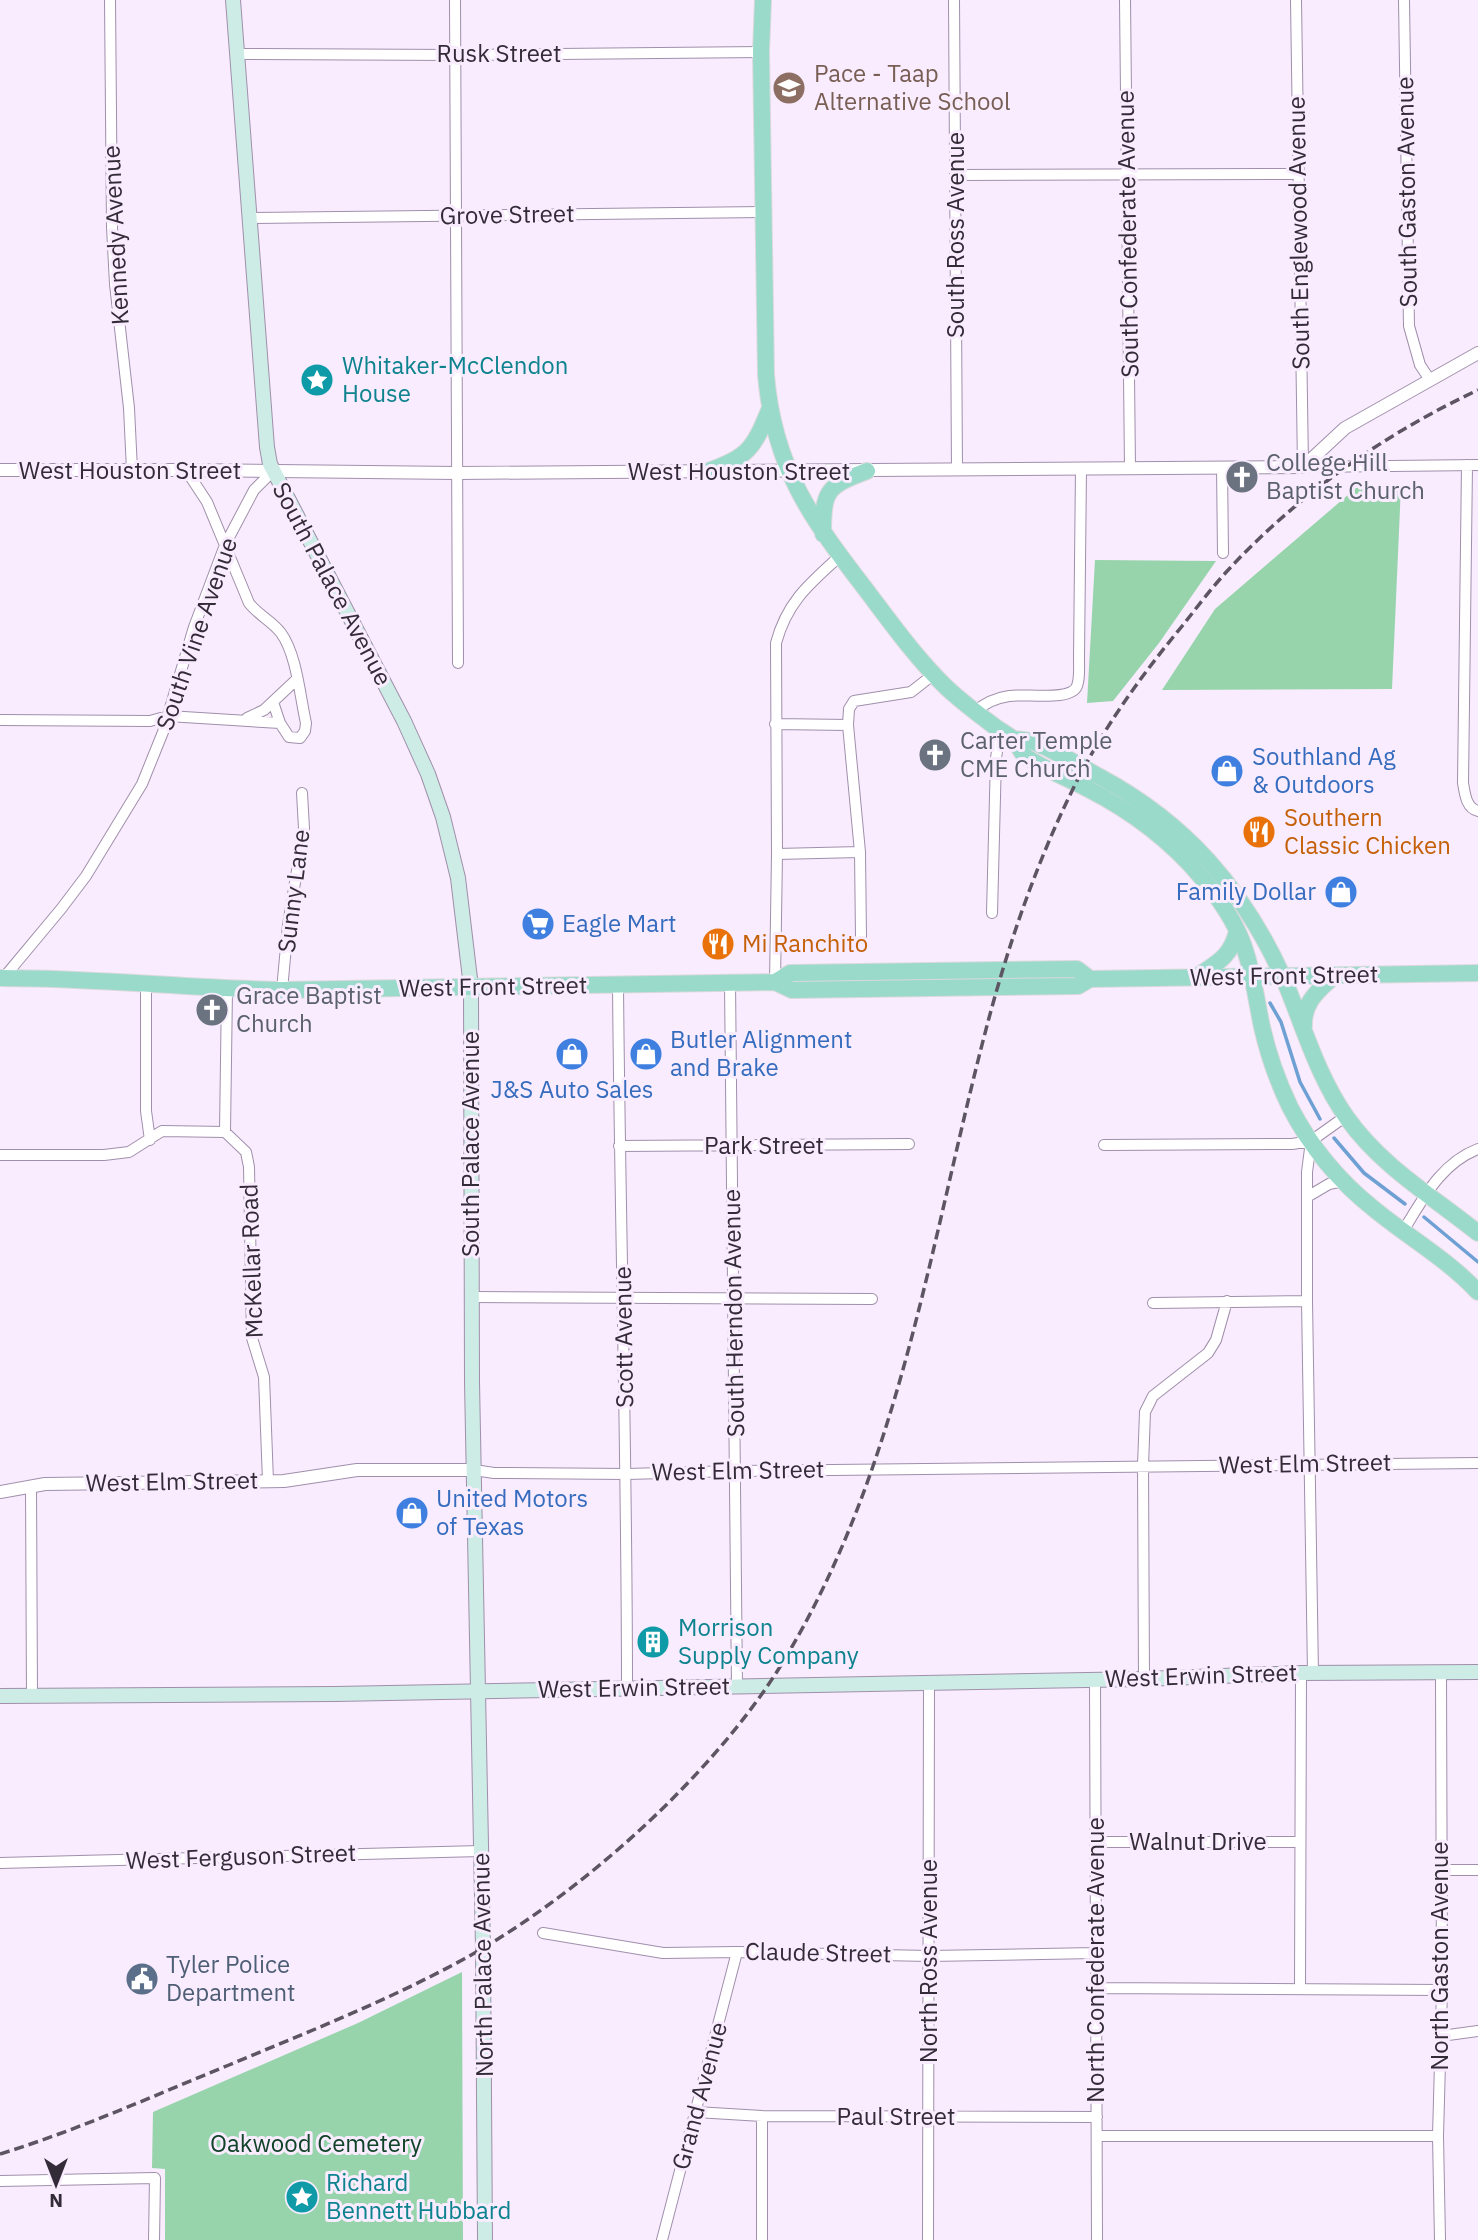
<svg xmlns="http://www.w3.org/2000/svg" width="1478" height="2240" viewBox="0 0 1478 2240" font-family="'IBM Plex Sans',sans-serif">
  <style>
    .green { fill: #97d4ab }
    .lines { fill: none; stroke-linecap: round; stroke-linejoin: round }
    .stream { stroke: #6fa0d4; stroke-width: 3.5 }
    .minor-casing { stroke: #a18fab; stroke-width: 12 }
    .tertiary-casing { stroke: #a18fab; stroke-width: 14 }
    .secondary-casing { stroke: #a18fab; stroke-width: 16 }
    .primary-casing { stroke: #dad9db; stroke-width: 18 }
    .minor { stroke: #fff; stroke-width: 10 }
    .tertiary { stroke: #fff; stroke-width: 12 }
    .secondary { stroke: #ccece5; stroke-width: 14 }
    .primary { stroke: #9adacb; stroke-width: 16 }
    .rail { stroke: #5d5562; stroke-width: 3.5; stroke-dasharray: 10 5; stroke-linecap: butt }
    .labels { text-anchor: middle; stroke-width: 6; stroke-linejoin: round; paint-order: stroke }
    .street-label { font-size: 24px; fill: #332b37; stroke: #f8ecfe }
    .education-label { font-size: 24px; fill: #785e54; stroke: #f8ecfe; text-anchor: start }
    .culture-label { font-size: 24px; fill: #0d838f; stroke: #f8ecfe; text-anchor: start }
    .worship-label { font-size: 24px; fill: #5b616d; stroke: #f8ecfe; text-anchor: start }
    .shop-label { font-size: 24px; fill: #366cbe; stroke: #f8ecfe; text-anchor: start }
    .food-label { font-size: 24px; fill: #c56008; stroke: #f8ecfe; text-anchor: start }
    .service-label { font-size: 24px; fill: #4e5e75; stroke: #f8ecfe; text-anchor: start }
    .park-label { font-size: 24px; fill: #104327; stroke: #f8ecfe }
  </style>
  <rect width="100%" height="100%" fill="#f8ecfe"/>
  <!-- green -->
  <path class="green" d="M1401,486L1392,689L1162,690L1215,609L1356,488Z
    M1095,560L1216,561L1159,643L1113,701L1087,703Z
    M462,1972L463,2240H165V2169L152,2168L153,2112L358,2023Z"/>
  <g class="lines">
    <!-- stream -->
    <path class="stream" d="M1270,1003L1281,1022L1300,1082L1320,1119
      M1334,1138L1364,1173L1405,1204
      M1424,1217L1478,1262"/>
    <defs>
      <path id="minor" d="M110,0L112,227L115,284L129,408L132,470
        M455,0L458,663
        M954,0L957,470
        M1125,0L1130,468
        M1296,0L1303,467L1478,465
        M1404,0L1409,326L1420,365L1430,380
        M237,54L455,55L761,52
        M956,175L1297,174
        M250,218L763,212
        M1467,465L1463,783C1465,794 1466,808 1478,811
        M1222,467L1223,553
        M186,470L207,502L249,603C258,615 272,621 281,633C297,655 300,697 306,723L305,731L300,738L289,737L280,723L273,702
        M975,712C985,702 996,698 1009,696C1024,693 1071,702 1077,686C1080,678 1079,667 1079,658L1081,469
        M247,718L264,710L296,680
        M0,720L150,721L168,716L280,723
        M775,724L848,725L849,709L854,701L911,692L934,674
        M848,725L860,852L861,938
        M777,854L860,852
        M992,913L996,758L1000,731
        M1,981L61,909L86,876L142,784L163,732L194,627L225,545L254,490L273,471
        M730,982L737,1687
        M775,982L777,854L776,643C787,602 809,584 840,556
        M146,984V1111L150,1140
        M618,985C620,1220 627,1454 627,1689
        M282,990L288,925L304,828L302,793
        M225,1132L246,1152L249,1167L252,1338L264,1377L268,1481
        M225,1132L227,989
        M1311,1141L1307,1172V1301L1313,1673
        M1104,1145L1292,1144L1311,1141L1346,1116
        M619,1146L909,1144
        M0,1155H104L129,1152L162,1131L225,1132
        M1307,1197L1329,1184L1344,1181
        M1403,1231C1423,1199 1441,1163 1478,1149
        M471,1297L872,1299
        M1153,1303L1307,1301
        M474,1470L494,1473L627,1474L735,1471L1478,1463
        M31,1486L32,1696
        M1095,1679L1097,2240
        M1144,1679L1143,1466L1145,1412L1153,1396L1208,1353L1216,1340L1227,1301
        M1095,1842H1300
        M0,1863L481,1851
        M1441,1870H1478
        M543,1933L663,1953L737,1952L929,1956L1095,1953
        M1097,1988L1442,1990
        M1300,1988L1301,1673
        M1441,2036L1478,2031
        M696,2112L762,2116L1097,2117
        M1097,2136H1438
        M0,2181L155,2178L154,2240
        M662,2240L737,1952
        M762,2240V2116
        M928,2240L929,1683
        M1440,2240L1438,2136L1442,1990L1441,1673"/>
      <path id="tertiary" d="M0,470H186L457,473L1303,467L1345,428L1478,353
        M0,1492L45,1484L284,1481L357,1470H474"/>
      <path id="secondary" d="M233,0L267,447L270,464L404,721L428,774L443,817L458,878L471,987L472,1382L483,1948L485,2240
        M0,1696L335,1694L1144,1679L1301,1673L1478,1672"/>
      <path id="primary" d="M763,0L761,52L766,375C774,471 814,522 870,595C894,627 918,660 947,688C962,702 978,714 994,726C1000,731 1008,734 1014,740C1018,744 1020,751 1024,755C1037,766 1072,780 1088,789C1131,811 1171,841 1202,878C1219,898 1234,920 1243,944C1253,971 1256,999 1262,1027C1268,1054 1278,1082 1290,1107C1310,1146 1340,1182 1374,1209C1408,1237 1447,1259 1478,1292
        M706,472C749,456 753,450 770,408
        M823,534C823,490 827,486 867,471
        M1013,739C1020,740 1028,740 1034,742C1057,751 1079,766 1100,777C1186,823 1243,889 1283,977C1303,1024 1317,1076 1347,1118C1381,1166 1432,1196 1478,1233
        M1196,977C1217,963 1231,957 1237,931
        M0,978C94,978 188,988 282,990L775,982L792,990L1078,986L1090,979L1478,973
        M775,982L790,973L1077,969L1090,979
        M1304,1026C1303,1002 1318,991 1334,976"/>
    </defs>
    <!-- minor casing -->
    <use href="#minor" class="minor-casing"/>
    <!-- tertiary casing -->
    <use href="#tertiary" class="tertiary-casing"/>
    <!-- secondary casing -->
    <use href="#secondary" class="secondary-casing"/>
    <!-- primary casing -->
    <use href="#primary" class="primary-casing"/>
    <!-- minor -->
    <use href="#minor" class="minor"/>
    <!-- tertiary -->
    <use href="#tertiary" class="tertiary"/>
    <!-- secondary -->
    <use href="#secondary" class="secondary"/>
    <!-- primary -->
    <use href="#primary" class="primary"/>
    <!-- rail -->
    <path class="rail" d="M0,2154C78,2130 153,2096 229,2065C308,2032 389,2000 464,1959C578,1896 708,1780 778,1670C901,1473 930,1239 989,1018C1011,936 1040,853 1079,777C1107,723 1144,672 1183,625C1198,606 1213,586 1230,568C1299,494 1386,433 1478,390"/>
  </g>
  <!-- icons -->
  <defs>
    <symbol id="school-disc" viewBox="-11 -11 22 22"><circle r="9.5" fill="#8d6e63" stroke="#f8ecfe"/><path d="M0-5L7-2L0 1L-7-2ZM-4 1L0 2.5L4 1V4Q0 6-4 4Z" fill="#fff"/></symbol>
    <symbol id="sight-disc" viewBox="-11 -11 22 22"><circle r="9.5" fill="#0f9aa8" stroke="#f8ecfe"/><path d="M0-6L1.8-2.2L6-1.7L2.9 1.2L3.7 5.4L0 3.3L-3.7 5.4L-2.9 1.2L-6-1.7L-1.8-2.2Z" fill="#fff"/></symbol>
    <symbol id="church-disc" viewBox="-11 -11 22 22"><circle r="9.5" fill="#6b7280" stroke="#f8ecfe"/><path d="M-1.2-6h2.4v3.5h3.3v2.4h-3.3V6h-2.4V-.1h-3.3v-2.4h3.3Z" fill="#fff"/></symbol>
    <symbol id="shop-disc" viewBox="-11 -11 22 22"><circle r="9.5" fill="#3f7fe0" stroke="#f8ecfe"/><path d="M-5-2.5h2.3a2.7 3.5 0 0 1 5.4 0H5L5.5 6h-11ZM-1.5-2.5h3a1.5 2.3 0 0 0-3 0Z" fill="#fff"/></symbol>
    <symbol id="restaurant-disc" viewBox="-11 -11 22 22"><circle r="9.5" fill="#e8710a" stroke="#f8ecfe"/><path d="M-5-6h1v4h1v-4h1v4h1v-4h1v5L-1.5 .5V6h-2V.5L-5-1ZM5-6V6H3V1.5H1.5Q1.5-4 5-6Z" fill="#fff"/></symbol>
    <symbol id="supermarket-disc" viewBox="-11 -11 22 22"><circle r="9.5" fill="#3f7fe0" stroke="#f8ecfe"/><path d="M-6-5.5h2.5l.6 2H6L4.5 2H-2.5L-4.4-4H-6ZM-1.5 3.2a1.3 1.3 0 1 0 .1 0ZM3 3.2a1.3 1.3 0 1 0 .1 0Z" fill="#fff"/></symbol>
    <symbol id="building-disc" viewBox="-11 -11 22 22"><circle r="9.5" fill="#0f9aa8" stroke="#f8ecfe"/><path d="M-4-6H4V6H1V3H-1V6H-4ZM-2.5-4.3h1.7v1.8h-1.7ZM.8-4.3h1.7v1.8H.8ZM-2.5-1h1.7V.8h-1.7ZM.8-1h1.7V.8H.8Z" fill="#fff"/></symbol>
    <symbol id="civic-disc" viewBox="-11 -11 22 22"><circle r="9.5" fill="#5c6f8a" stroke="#f8ecfe"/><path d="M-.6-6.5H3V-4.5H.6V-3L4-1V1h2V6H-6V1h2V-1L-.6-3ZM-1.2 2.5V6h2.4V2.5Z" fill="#fff"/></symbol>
  </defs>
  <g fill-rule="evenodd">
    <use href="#school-disc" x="770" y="69" width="38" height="38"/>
    <use href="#sight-disc" x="298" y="361" width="38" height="38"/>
    <use href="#church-disc" x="1223" y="458" width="38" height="38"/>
    <use href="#church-disc" x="916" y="736" width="38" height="38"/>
    <use href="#shop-disc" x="1208" y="752" width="38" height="38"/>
    <use href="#restaurant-disc" x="1240" y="813" width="38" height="38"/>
    <use href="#shop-disc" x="1322" y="873" width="38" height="38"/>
    <use href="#supermarket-disc" x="519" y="905" width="38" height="38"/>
    <use href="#restaurant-disc" x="699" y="925" width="38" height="38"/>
    <use href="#church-disc" x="193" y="991" width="38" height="38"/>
    <use href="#shop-disc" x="553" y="1035" width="38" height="38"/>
    <use href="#shop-disc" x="627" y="1035" width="38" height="38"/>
    <use href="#shop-disc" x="393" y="1494" width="38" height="38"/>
    <use href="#building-disc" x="634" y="1623" width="38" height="38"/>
    <use href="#civic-disc" x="123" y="1960" width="38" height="38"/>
    <use href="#sight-disc" x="283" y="2178" width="38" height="38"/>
  </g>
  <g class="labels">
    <!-- street labels -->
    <g class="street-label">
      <text x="499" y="62">Rusk Street</text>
      <text transform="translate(1407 192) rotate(-91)" y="8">South Gaston Avenue</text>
      <text transform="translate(507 215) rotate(-1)" y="8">Grove Street</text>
      <text transform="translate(1299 233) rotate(-91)" y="8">South Englewood Avenue</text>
      <text transform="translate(1128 234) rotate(-91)" y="8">South Confederate Avenue</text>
      <text transform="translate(116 235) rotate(-93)" y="8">Kennedy Avenue</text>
      <text transform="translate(956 235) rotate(-90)" y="8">South Ross Avenue</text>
      <text x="130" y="479">West Houston Street</text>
      <text x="739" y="480">West Houston Street</text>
      <text transform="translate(332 584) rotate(62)" y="8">South Palace Avenue</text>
      <text transform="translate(197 634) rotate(-71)" y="8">South Vine Avenue</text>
      <text transform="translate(294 891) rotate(-83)" y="8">Sunny Lane</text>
      <text transform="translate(1284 976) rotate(-1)" y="8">West Front Street</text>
      <text transform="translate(493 987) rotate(-1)" y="8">West Front Street</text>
      <text transform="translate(471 1144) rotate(-90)" y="8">South Palace Avenue</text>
      <text x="764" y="1154">Park Street</text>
      <text transform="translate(252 1261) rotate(-92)" y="8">McKellar Road</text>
      <text transform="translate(734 1313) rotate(-91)" y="8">South Herndon Avenue</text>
      <text transform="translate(624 1337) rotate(-91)" y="8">Scott Avenue</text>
      <text transform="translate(1305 1464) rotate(-1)" y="8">West Elm Street</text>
      <text transform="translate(738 1471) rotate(-1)" y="8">West Elm Street</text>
      <text transform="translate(172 1482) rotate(-1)" y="8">West Elm Street</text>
      <text transform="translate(1201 1676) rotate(-2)" y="8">West Erwin Street</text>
      <text transform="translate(634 1688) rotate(-1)" y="8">West Erwin Street</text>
      <text x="1198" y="1850">Walnut Drive</text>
      <text transform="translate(241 1857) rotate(-2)" y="8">West Ferguson Street</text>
      <text transform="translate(818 1953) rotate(1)" y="8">Claude Street</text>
      <text transform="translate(1440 1956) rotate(-90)" y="8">North Gaston Avenue</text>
      <text transform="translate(1096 1960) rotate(-90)" y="8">North Confederate Avenue</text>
      <text transform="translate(929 1961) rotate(-90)" y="8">North Ross Avenue</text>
      <text transform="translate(483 1965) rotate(-91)" y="8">North Palace Avenue</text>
      <text transform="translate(700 2096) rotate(-75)" y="8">Grand Avenue</text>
      <text x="896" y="2125">Paul Street</text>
    </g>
    <!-- education labels -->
    <g class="education-label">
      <text x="814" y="82">Pace - Taap<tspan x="814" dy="28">Alternative School</tspan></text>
    </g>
    <!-- culture labels -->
    <g class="culture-label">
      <text x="342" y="374">Whitaker-McClendon<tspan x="342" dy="28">House</tspan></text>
      <text x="678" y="1636">Morrison<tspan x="678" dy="28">Supply Company</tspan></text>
      <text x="326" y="2191">Richard<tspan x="326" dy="28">Bennett Hubbard</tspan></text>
    </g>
    <!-- worship labels -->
    <g class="worship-label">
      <text x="1266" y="471">College Hill<tspan x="1266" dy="28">Baptist Church</tspan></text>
      <text x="960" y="749">Carter Temple<tspan x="960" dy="28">CME Church</tspan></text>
      <text x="236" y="1004">Grace Baptist<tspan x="236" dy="28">Church</tspan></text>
    </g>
    <!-- shop labels -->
    <g class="shop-label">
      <text x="1252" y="765">Southland Ag<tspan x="1252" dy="28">&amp; Outdoors</tspan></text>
      <text x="1316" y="900" text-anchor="end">Family Dollar</text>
      <text x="562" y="932">Eagle Mart</text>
      <text x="670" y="1048">Butler Alignment<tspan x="670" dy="28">and Brake</tspan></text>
      <text x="572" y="1098" text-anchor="middle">J&amp;S Auto Sales</text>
      <text x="436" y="1507">United Motors<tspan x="436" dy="28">of Texas</tspan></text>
    </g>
    <!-- food labels -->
    <g class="food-label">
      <text x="1284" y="826">Southern<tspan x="1284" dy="28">Classic Chicken</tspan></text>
      <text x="742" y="952">Mi Ranchito</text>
    </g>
    <!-- service labels -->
    <g class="service-label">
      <text x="166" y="1973">Tyler Police<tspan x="166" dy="28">Department</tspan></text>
    </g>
    <!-- park labels -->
    <g class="park-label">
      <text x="316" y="2152">Oakwood Cemetery</text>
    </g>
  </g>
  <!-- north arrow -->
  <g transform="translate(56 2184) rotate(180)" stroke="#f8ecfe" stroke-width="5" paint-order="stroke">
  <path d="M0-5L12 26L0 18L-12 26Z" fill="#332b37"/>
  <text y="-10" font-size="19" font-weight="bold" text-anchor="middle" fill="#332b37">N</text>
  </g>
</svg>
